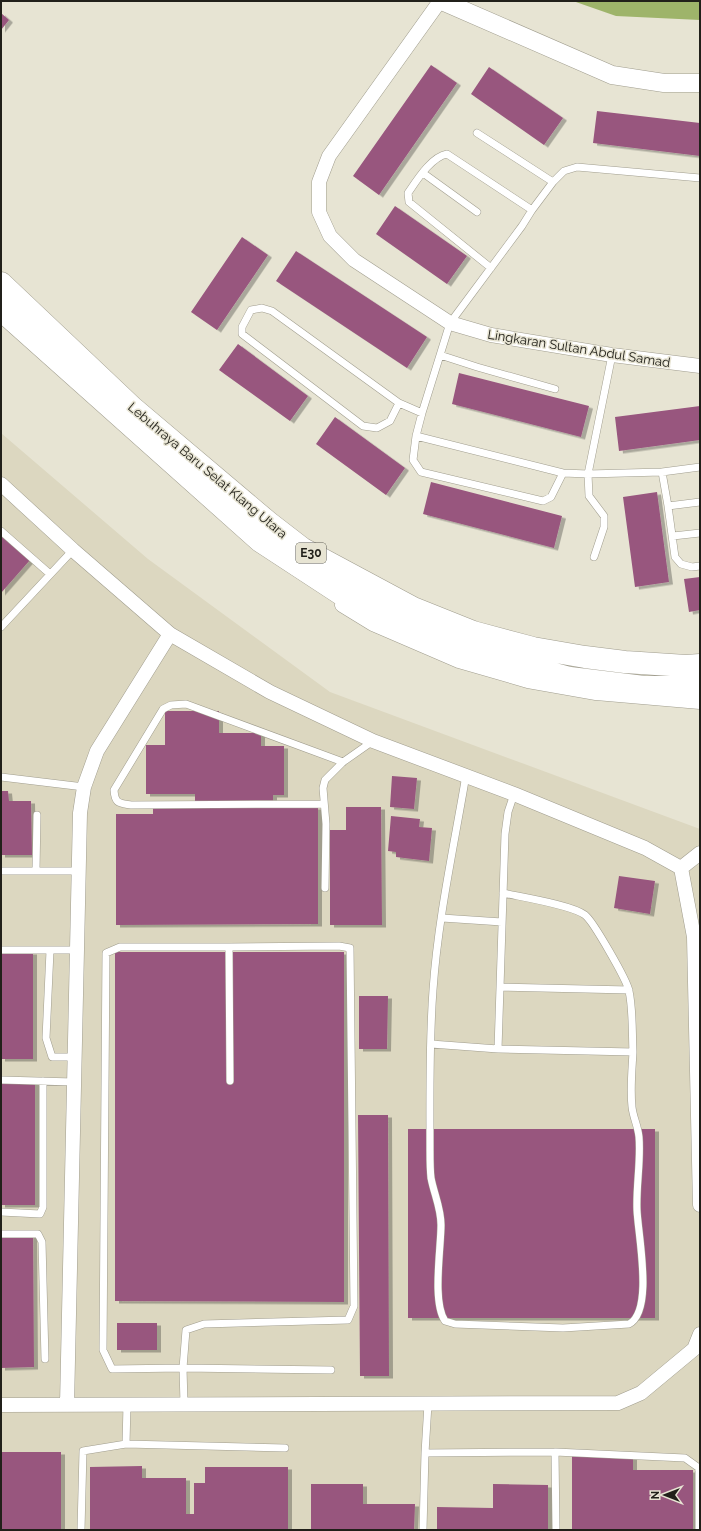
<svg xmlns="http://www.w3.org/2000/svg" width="701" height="1531" viewBox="0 0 701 1531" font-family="Raleway,sans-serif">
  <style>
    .built { fill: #dcd7c0 }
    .forest { fill: #9eb46a }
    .building { fill: #98567e; filter: url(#shadow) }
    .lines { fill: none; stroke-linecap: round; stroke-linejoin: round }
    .service-casing { stroke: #a09d8e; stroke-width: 8 }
    .minor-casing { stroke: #a09d8e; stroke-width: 15 }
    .tertiary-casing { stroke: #a09d8e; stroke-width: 19 }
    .motorway-casing { stroke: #a09d8e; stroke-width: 23 }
    .service { stroke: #fff; stroke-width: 7 }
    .minor { stroke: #fff; stroke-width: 14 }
    .tertiary { stroke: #fff; stroke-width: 18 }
    .motorway { stroke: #fff; stroke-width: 22 }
    .labels { text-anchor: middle; stroke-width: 3; stroke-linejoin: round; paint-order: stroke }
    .shield { fill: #e7e4d3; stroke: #5c5b52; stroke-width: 1 }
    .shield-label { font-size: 12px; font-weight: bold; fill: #21201a }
    .street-label { font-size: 13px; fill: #21201a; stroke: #e7e4d3 }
  </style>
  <defs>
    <filter id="shadow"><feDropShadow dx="4" dy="2.5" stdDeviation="0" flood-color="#0004"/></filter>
  </defs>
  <rect width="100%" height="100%" fill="#e7e4d3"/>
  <!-- built -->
  <path class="built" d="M1,433L148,559L330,692L700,829V1530H1Z"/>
  <!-- forest -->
  <path class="forest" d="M573,1H700V20L616,16Z"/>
  <!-- building -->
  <path class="building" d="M1,13L9,20L1,30Z
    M431,65L457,83L379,195L353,176Z
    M489,67L563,118L544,145L471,94Z
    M597,111L700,123V156L593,143Z
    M395,206L467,256L447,284L376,234Z
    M242,237L268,255L217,330L191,312Z
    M296,251L427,337L407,368L276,281Z
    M238,344L308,396L290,421L219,370Z
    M459,373L589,406L581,437L452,404Z
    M700,406V440L619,451L615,417Z
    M335,417L405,468L386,495L316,444Z
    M431,482L562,516L554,548L423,514Z
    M657,492L669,582L635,587L623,497Z
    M1,535L30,560L1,593Z
    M700,577V610L689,612L684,579Z
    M165,711H219V733H261V746H284V795H273V807H318V924L116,925V814H153V807H195V794H146V745H165Z
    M392,776L417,778L414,809L390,807Z
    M1,791H8L9,801H31L32,855H1Z
    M346,807H381L382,925H330V830H346Z
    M391,816L420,819L419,827L432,828L429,861L396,857V852L388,851Z
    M619,876L655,881L650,914L614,908Z
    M1,952H33V1059H1Z
    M115,952H344V1302L115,1301Z
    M359,996H388L387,1049H359Z
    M1,1082H35V1205H1Z
    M358,1115H388L389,1376H360Z
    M408,1129H655V1318H408Z
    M33,1230L34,1367L1,1368V1231Z
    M117,1323H157V1350H117Z
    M1,1452H61V1530H1Z
    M572,1456L633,1457V1470H693V1530H572Z
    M142,1466V1478H186V1514H194V1483H205V1467H288V1530H90V1467Z
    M311,1484H363V1504H415L414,1530H311Z
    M493,1484L548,1485V1530H437V1507L493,1508Z"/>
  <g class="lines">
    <defs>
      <path id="service" d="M477,133L553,182
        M423,173L477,212
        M532,210L553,182L564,171L577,167L700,178
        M491,268L409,202L408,193C417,180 431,157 447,154L532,210L522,226L450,323L422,413L416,436L563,473L588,474L662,472L700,467
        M440,355L477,367L555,389
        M399,403L390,421L377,428L363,426L242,334V327L251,310L262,308L272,311L399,403L422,413
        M416,436L413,460L421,472L543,501L551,497L563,473
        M662,472L668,506
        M700,502L668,506L675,557L681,564L692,567L700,566
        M1,531L50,574
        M673,536L700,533
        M594,557L604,527V516L589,496L588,474L612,355
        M1,627L73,550
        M466,775C454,846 438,918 433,990C429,1043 430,1097 430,1151C430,1159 430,1169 431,1178C434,1194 441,1208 441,1225C441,1249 432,1302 445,1321L455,1324L563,1328L629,1324C654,1311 638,1235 637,1210C636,1186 641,1161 639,1137C638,1126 633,1117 632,1107C630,1089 632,1070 633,1052L498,1049L505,834L508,812L514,794
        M1,777L84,787
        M324,804L131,805C119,803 115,804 114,790L163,709L171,705L186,704L343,762
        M36,870L37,815
        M1,871H79
        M325,888L326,824L323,788L325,780L343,762L373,741
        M503,893C521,897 572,905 585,915C593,921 627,980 629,991C633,1010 632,1032 633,1052
        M442,918L502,922
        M1,950H77
        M50,951L46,1038L52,1057H75
        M500,987L629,990
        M431,1044L498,1049
        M1,1080L74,1082
        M230,1081L229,947H120L106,953L103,1350L112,1369L183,1368L331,1370
        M1,1212L40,1214L43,1207V1081
        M1,1234H38L42,1242L45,1359
        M184,1404L183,1368L186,1330L204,1324L348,1320L354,1306L350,948L339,946L229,947
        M127,1405L126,1444L285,1448
        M555,1452L556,1530
        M425,1453L555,1452L685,1458L699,1468V1530
        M81,1530L83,1451L126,1444
        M423,1530L425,1453L428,1404"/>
      <path id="minor" d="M440,1L329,156L319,182V212L330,236L354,260L450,323L491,335L612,355L700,366
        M1,484L73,550L170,634L270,692L373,741L514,794L645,848L681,868
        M342,605L373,624L459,661L528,681L596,693L700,702
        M700,853L681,868L694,937L700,1205
        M1,1405L618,1403L641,1393L694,1349L700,1334
        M67,1405L80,813L84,787L97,751L170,634"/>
      <path id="tertiary" d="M442,1L612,75L664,83H700"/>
      <path id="motorway" d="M1,283L133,408L268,522L303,549L413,608L473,632L533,648L585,657L625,662L686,666L700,665
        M1,310L260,541L341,594L411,629L466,650L570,678L644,687H700"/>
    </defs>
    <!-- service casing -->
    <use href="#service" class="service-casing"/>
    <!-- minor casing -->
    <use href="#minor" class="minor-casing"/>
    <!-- tertiary casing -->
    <use href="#tertiary" class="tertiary-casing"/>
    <!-- motorway casing -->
    <use href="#motorway" class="motorway-casing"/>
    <!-- service -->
    <use href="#service" class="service"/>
    <!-- minor -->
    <use href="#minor" class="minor"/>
    <!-- tertiary -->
    <use href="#tertiary" class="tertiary"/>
    <!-- motorway -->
    <use href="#motorway" class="motorway"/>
  </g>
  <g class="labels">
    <!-- shield labels -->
    <rect class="shield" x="296" y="543" width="30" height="20" rx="3"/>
    <g class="shield-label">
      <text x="311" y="557">E30</text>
    </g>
    <!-- street labels -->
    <g class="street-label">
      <text transform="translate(579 348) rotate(9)" y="5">Lingkaran Sultan Abdul Samad</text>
      <text transform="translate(208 470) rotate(40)" y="5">Lebuhraya Baru Selat Klang Utara</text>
    </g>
  </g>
  <!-- border -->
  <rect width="701" height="1531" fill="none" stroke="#21201a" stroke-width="4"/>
  <!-- north arrow -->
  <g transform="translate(665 1495) rotate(270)" stroke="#e7e4d3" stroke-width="3" paint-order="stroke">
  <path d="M0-3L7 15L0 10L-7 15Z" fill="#21201a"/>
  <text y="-6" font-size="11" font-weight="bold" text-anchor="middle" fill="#21201a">N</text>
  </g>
</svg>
